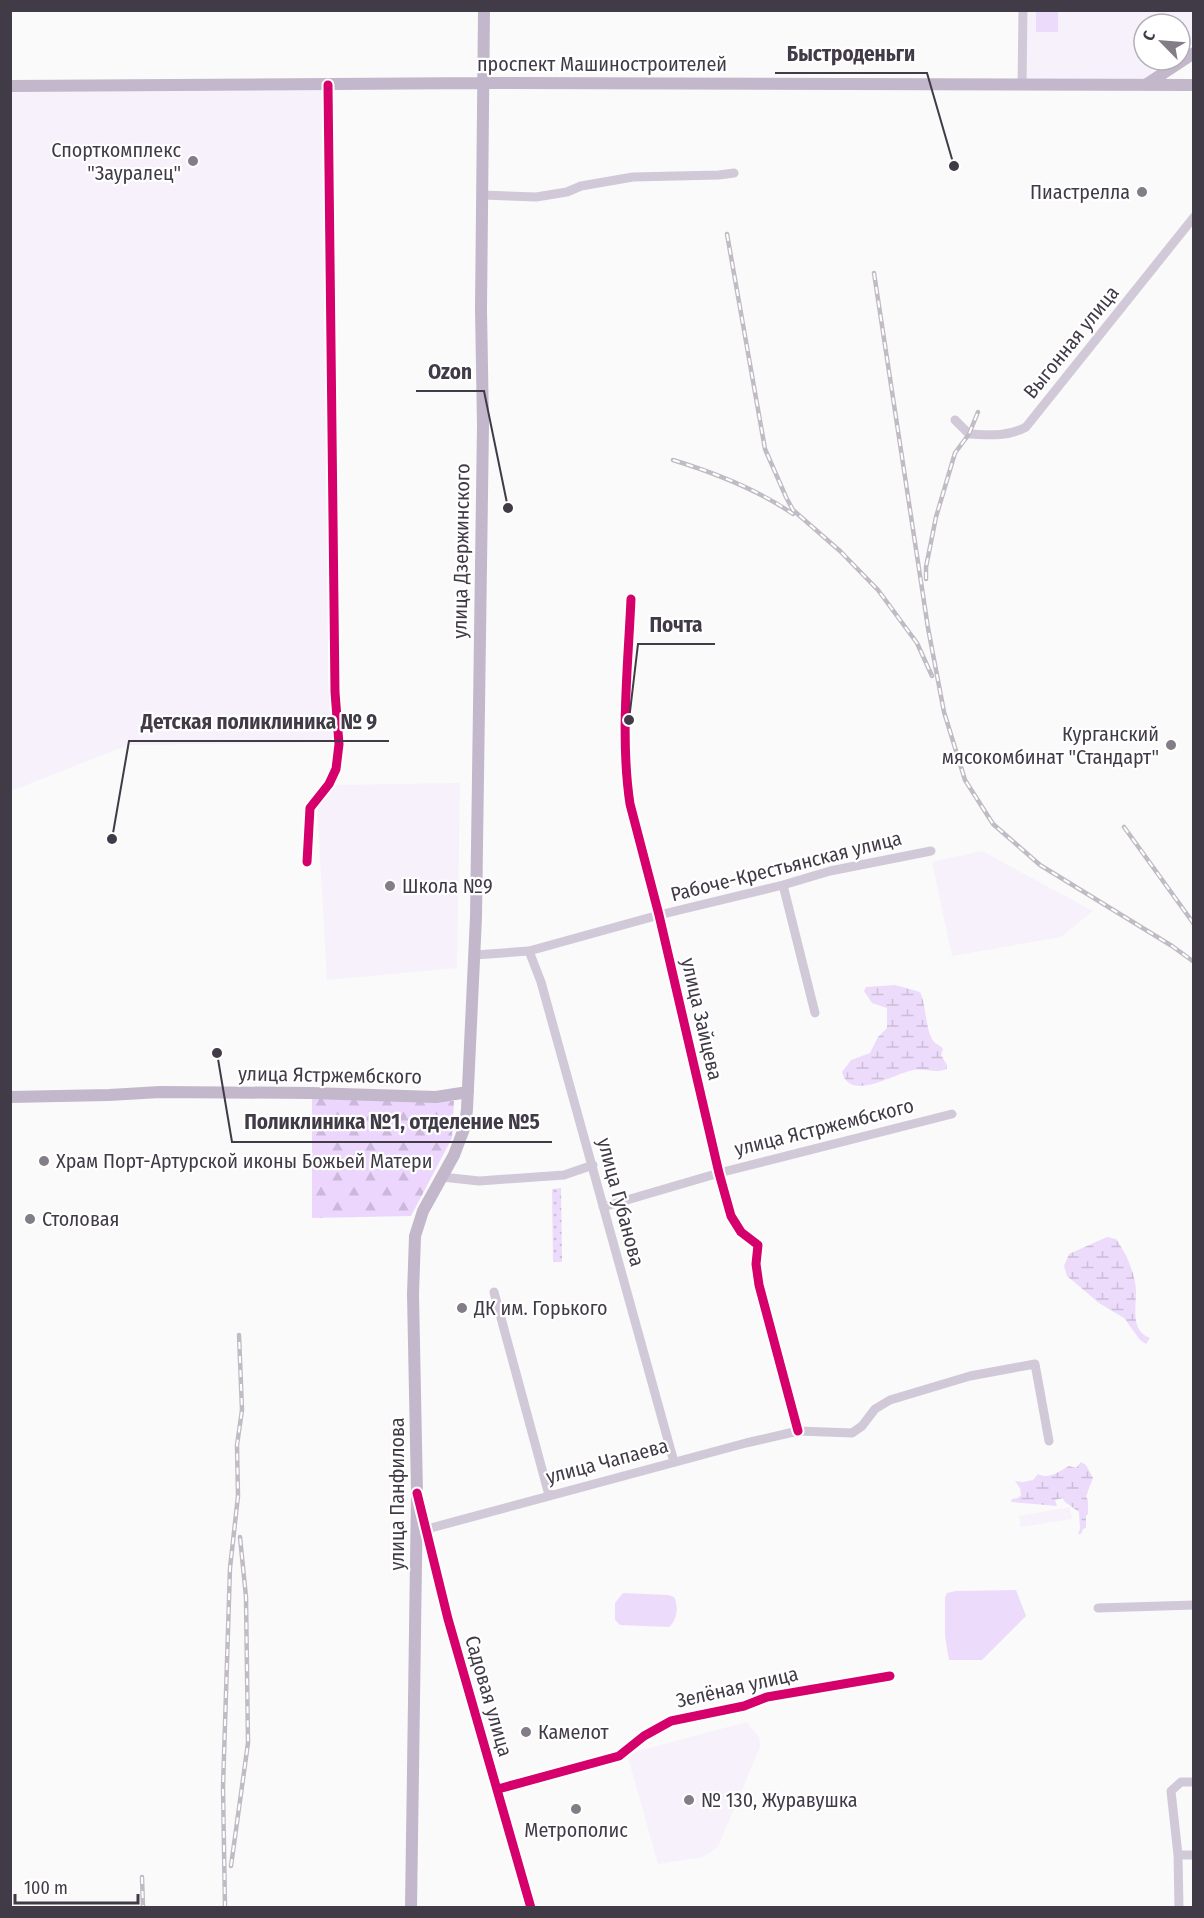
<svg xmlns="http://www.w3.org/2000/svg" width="1204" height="1918" viewBox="0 0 1204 1918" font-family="'Fira Sans Condensed',sans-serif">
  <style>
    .built { fill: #f6f1fa }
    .grass { fill: url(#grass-dots) }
    .forest { fill: url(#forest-firs) }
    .wetland { fill: url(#wetland-marsh) }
    .park { fill: #ecdbfa }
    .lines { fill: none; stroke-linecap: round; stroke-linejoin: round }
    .minor { stroke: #d1c9d8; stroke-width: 9 }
    .major { stroke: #c3b7cb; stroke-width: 12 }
    .rail-casing { stroke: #c0bbc4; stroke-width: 4.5 }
    .rail { stroke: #fff; stroke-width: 2; stroke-dasharray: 7; stroke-linecap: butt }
    .cycleway-casing { stroke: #fff; stroke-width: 13 }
    .cycleway { stroke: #d6006c; stroke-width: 9 }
    .poi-dot { fill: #827d86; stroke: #fff; stroke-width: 2 }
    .labels { text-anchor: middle; stroke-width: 4.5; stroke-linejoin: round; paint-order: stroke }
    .street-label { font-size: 20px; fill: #413a47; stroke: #fff }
    .poi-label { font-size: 20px; fill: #413a47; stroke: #fff; text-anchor: start }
    .leader { fill: none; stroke: #413a47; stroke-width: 2 }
    .callout-dot { fill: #413a47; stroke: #fff; stroke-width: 2 }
    .callout-label { font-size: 21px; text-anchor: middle; font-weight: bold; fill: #413a47; stroke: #fff; stroke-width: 4.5; stroke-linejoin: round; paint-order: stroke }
  </style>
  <defs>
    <pattern id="grass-dots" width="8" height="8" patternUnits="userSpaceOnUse" patternTransform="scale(1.5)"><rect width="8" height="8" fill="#ecdbfa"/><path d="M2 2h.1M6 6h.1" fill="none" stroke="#ccbdd8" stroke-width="1.8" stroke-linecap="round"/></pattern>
    <pattern id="forest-firs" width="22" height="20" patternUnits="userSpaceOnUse" patternTransform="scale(1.5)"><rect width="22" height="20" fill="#ecd6fd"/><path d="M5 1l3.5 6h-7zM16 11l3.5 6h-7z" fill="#ccb8da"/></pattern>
    <pattern id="wetland-marsh" width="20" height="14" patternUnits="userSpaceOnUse" patternTransform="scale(1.5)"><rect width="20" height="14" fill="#ecdbfa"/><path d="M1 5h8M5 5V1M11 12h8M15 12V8" fill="none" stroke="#ccbdd8"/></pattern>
  </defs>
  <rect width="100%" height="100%" fill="#fafafa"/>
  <!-- built -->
  <path class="built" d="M1028,11H1193V44L1180,54V24H1144V60H1173L1147,80L1026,79Z
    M323,88L334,742L128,745L11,791V90Z
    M460,783L457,968L327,980L317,804L331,785Z
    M982,851L1093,911L1061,937L952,956L932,862Z
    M1070,1507L1072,1519L1021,1527L1019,1516Z
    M747,1722L759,1737L760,1747L718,1847L703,1857L658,1864L627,1754Z"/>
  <!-- grass -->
  <path class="grass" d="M561,1188L562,1262H553L552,1189Z"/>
  <!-- forest -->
  <path class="forest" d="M312,1095L454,1101L452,1138L411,1216L312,1218Z"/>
  <!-- wetland -->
  <path class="wetland" d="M895,985L920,992C927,1006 925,1033 935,1043C938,1045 941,1046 943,1049L941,1055L947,1065V1069C935,1074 926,1068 914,1070C894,1073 850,1103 842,1072L851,1060L870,1053L878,1037L887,1028V1008L872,1003L864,991L866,987Z
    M1107,1237L1116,1239C1125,1252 1132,1266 1135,1282C1139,1300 1127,1330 1150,1338L1146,1344L1140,1340L1124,1318L1099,1303L1067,1276L1064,1266L1069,1254Z
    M1081,1462L1086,1465L1093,1478L1086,1496L1088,1501V1513L1086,1516V1528L1083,1529L1081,1534H1078L1080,1529L1079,1512L1065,1502L1063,1498L1055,1500L1057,1506L1011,1502L1012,1499L1018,1498L1021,1495L1020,1488L1015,1481L1023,1482L1033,1480L1038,1474C1050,1480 1059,1471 1069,1466L1076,1468Z"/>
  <!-- park -->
  <path class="park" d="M1036,11H1058V32H1036Z
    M1016,1590L1026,1616L982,1660H949L945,1636V1597L947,1593L956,1591Z
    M623,1593L668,1595L674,1597C679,1606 677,1621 669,1627L620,1625L615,1620V1603Z"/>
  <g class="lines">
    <!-- minor -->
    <path class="minor" d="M1022,85L1023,10
      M482,195L536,197L567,192L581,186L633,177L719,175L734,173
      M955,420L969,434C989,435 1008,437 1026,427L1194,217
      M631,599C628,666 620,738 630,804L659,915L719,1173L731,1216L741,1232L758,1245L756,1264L759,1285L798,1431
      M307,862L310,808L329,784L336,769L339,744L335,692L328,85
      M783,885L815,1013
      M529,951L541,982L674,1462
      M475,955L529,951L659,915L783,885L830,871L931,851
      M442,1177L479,1181L564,1175L593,1165
      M603,1207L719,1173L952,1114
      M494,1292L549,1495
      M420,1505L448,1619L531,1908
      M416,1532L746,1443L798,1431L852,1433L862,1426L875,1409L890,1400L970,1376L1035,1364L1049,1441
      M1098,1608L1194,1605
      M498,1789L619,1756L644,1736L671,1721L744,1706L767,1697L890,1676
      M1178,1855H1194
      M1179,1908L1178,1855L1171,1791L1181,1782H1194"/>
    <!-- major -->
    <path class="major" d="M1147,84L1194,53
      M10,86L484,83L1194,85
      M10,1097L109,1095L160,1092L311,1093L436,1097L468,1092
      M411,1908L417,1493L413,1294L415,1236L423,1211L454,1155L465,1126L467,1109L476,917L483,425L481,309L484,10"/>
    <defs>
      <path id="rail" d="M727,234L765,449L786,497L793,510L840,551L878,590L917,643L932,676
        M874,273L928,628L944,712L965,780L993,824L1040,865L1172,946L1194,962
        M673,460C715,473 757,489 793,514
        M926,579V567L936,517L955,453L969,434L978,412
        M1124,827L1194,924
        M231,1866L248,1743L246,1597L240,1537
        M142,1877L143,1908
        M225,1908L223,1787L230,1568L238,1496L237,1445L242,1410L239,1335"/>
    </defs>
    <!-- rail casing -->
    <use href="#rail" class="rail-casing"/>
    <!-- rail -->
    <use href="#rail" class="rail"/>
    <defs>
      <path id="cycleway" d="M631,599C628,666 620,738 630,804L659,915L719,1173L731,1216L741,1232L758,1245L756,1264L759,1285L798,1431
        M307,862L310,808L329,784L336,769L339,744L335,692L328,85
        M417,1493L448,1619L531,1908
        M498,1789L619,1756L644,1736L671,1721L744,1706L767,1697L890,1676"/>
    </defs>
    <!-- cycleway casing -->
    <use href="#cycleway" class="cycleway-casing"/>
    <!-- cycleway -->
    <use href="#cycleway" class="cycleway"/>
  </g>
  <!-- markers -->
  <g class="poi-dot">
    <circle cx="193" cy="161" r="6"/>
    <circle cx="1142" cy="192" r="6"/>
    <circle cx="1171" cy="745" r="6"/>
    <circle cx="390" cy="886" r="6"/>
    <circle cx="44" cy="1161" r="6"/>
    <circle cx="30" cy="1219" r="6"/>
    <circle cx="462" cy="1308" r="6"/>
    <circle cx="526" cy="1732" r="6"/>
    <circle cx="689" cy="1800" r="6"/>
    <circle cx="576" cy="1809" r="6"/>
  </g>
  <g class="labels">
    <!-- street labels -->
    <g class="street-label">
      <text x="602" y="71">проспект Машиностроителей</text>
      <text transform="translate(1071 342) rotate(-51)" y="7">Выгонная улица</text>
      <text transform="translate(461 551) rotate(-89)" y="7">улица Дзержинского</text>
      <text transform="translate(786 866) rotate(-14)" y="7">Рабоче-Крестьянская улица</text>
      <text transform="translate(702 1019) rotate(77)" y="7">улица Зайцева</text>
      <text transform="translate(330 1075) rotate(1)" y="7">улица Ястржембского</text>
      <text transform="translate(824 1127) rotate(-14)" y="7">улица Ястржембского</text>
      <text transform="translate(621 1202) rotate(75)" y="7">улица Губанова</text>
      <text transform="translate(607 1461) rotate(-15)" y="7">улица Чапаева</text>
      <text transform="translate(397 1494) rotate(-90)" y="7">улица Панфилова</text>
      <text transform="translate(737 1687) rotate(-13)" y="7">Зелёная улица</text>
      <text transform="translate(489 1696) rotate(74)" y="7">Садовая улица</text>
    </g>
    <!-- poi labels -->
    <g class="poi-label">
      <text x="181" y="157" text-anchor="end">Спорткомплекс<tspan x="181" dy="23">"Зауралец"</tspan></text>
      <text x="1130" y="199" text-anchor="end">Пиастрелла</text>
      <text x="1159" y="741" text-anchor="end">Курганский<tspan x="1159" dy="23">мясокомбинат "Стандарт"</tspan></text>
      <text x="402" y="893">Школа №9</text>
      <text x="56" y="1168">Храм Порт-Артурской иконы Божьей Матери</text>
      <text x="42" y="1226">Столовая</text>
      <text x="474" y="1315">ДК им. Горького</text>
      <text x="538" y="1739">Камелот</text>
      <text x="701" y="1807">№ 130, Журавушка</text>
      <text x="576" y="1837" text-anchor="middle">Метрополис</text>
    </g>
  </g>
  <!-- callouts -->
  <path class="leader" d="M954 166L927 73H775M508 508L484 391H416M629 720L638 644H715M112 839L129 741H389M217 1053L232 1142H552"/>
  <g class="callout-dot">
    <circle cx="954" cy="166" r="6"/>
    <circle cx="508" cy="508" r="6"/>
    <circle cx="629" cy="720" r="6"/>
    <circle cx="112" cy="839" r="6"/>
    <circle cx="217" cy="1053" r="6"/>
  </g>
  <g class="callout-label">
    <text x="851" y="61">Быстроденьги</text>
    <text x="450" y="379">Ozon</text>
    <text x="676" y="632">Почта</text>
    <text x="259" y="729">Детская поликлиника № 9</text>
    <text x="392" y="1129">Поликлиника №1, отделение №5</text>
  </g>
  <!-- border -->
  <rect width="1204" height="1918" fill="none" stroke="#413a47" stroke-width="24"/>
  <!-- north arrow -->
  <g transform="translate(1162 42) rotate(295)"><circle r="28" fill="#ffffff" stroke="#b3b0b5" stroke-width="1.5"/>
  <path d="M0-4.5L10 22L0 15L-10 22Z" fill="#827d86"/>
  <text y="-9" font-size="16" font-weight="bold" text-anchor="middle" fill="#413a47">С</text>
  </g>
  <!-- scale -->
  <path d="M15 1894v9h123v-9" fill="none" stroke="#413a47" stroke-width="3"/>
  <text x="24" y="1894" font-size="18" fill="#413a47" stroke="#ffffff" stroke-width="4.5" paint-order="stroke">100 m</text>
</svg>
